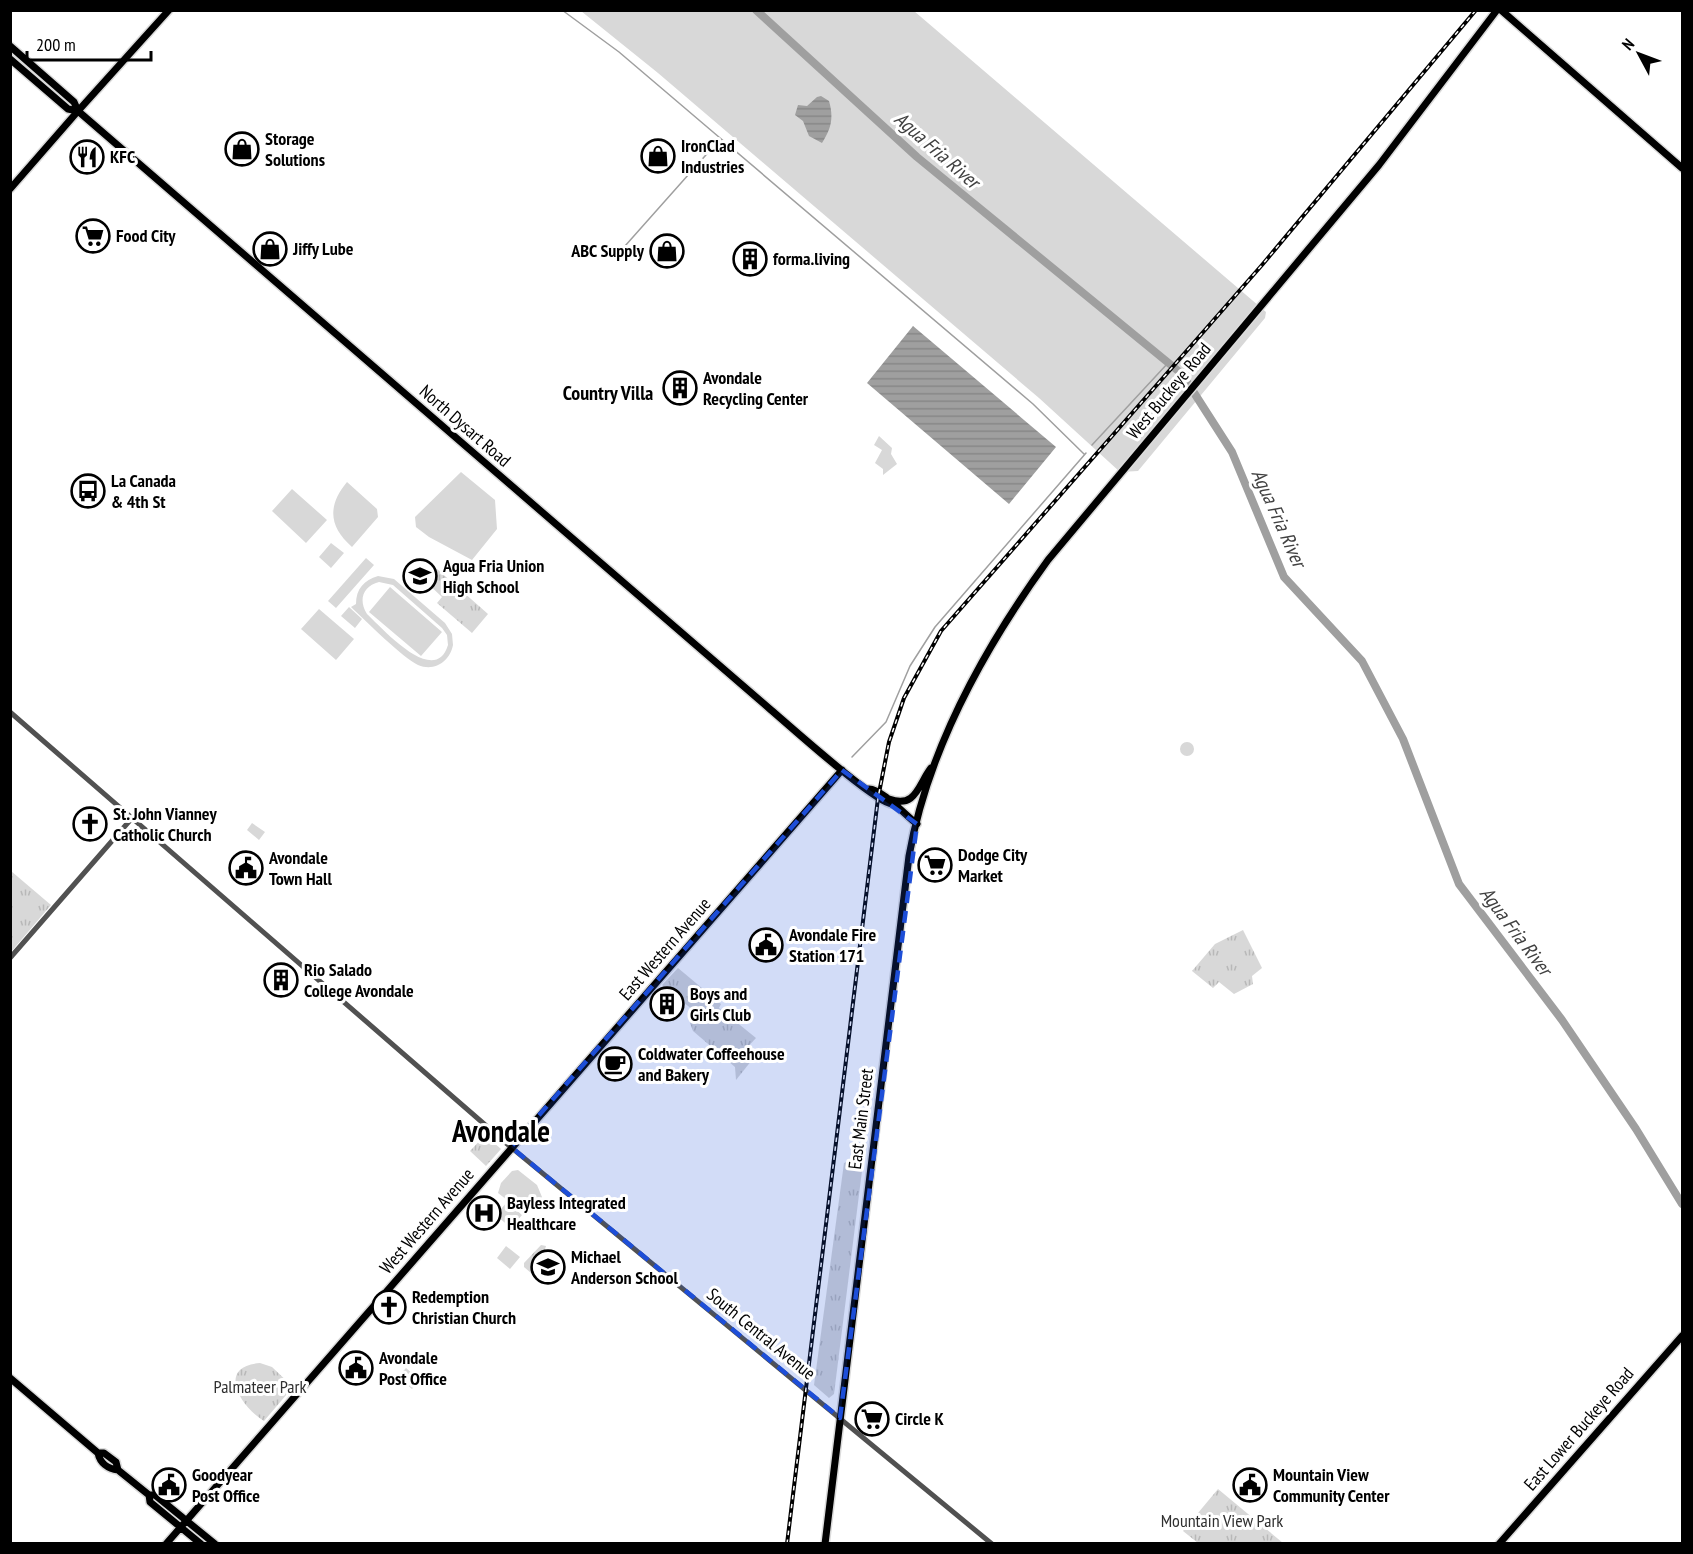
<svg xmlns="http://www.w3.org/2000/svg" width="1693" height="1554" viewBox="0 0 1693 1554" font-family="'PT Sans Narrow',sans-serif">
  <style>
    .grass { fill: #d8d8d8; fill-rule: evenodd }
    .park { fill: url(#park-tufts) }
    .water { fill: url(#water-rules) }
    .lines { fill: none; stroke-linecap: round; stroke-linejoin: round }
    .stream { stroke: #9f9f9f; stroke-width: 1.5 }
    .river { stroke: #9f9f9f; stroke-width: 8 }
    .major-casing { stroke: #dbdbdb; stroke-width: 10 }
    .minor { stroke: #515151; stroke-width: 5 }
    .major { stroke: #000; stroke-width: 7 }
    .rail-casing { stroke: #000; stroke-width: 4 }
    .rail { stroke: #fff; stroke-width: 1.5; stroke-dasharray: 4.5; stroke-linecap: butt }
    .marked { fill: #1d4ed8; fill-opacity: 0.2; stroke: #1d4ed8; stroke-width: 4.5; stroke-dasharray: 12 8; stroke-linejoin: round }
    .labels { text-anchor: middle; stroke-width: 6; stroke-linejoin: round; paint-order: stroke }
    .poi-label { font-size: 18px; font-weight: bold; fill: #000; stroke: #fff; text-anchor: start }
    .street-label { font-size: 18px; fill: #000; stroke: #fff }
    .park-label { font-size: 18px; fill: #2f2f2f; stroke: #fff }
    .water-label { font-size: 20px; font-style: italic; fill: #404040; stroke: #fff }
    .neighbourhood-label { font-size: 20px; font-weight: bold; fill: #000; stroke: #fff }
    .town-label { font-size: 30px; font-weight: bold; fill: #000; stroke: #fff }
  </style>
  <defs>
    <pattern id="park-tufts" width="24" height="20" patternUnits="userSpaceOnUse" patternTransform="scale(1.5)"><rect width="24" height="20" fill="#d8d8d8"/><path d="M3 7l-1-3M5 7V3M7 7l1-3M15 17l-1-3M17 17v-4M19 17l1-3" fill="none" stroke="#b8b8b8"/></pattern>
    <pattern id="water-rules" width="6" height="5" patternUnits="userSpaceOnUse" patternTransform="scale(1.5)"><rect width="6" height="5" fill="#9f9f9f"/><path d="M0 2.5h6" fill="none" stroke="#878787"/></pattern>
  </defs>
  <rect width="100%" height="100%" fill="#fff"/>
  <!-- grass -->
  <path class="grass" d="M581,11H914L1266,312L1265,318L1138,471L1120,472L1039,398L658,73Z
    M879,436L892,448L891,454L897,464L883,475V469L875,463L882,450L874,445Z
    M461,472L495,500L497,529L472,560L429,537L416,527L415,517Z
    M347,482L377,509L378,517L352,547C329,527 327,506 347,482Z
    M292,489L327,520L306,543L272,511Z
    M331,543L344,553L331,568L319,557Z
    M366,558L374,565L336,608L328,601Z
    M378,576L394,579L445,623L452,634L453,645C450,661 435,672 418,665C403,658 366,621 351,607L356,604C356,589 364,580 378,576ZM379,582L393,585L442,628L447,635L448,645C435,688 382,628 367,614C358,600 363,586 379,582Z
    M390,587L442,632L421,656L369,612Z
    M349,607L362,619L355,628L341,616Z
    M319,609L354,639L336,660L301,629Z
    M1180 749a7 7 0 1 1 14 0a7 7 0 1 1-14 0Z
    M252,823L265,832L259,840L247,830Z
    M518,1170L537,1185L542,1197L531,1211L515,1206L498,1193L501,1183L512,1171Z
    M507,1202L522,1215L511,1228L496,1215Z
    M506,1246L520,1257L510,1269L497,1258Z
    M406,1368L420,1380L412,1389L398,1377Z"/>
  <!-- park -->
  <path class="park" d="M437,569L488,614L472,633L437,603L442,597L426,582Z
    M11,871L51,905L11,952Z
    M1243,930L1262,968L1252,976L1253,984L1234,994L1219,982L1213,988L1192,971L1215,944Z
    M678,968L721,1004L719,1008L756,1038L743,1052L752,1060L736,1080L735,1067L693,1031L690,1023L695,1014L693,1010L662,985Z
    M485,1135L501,1149L486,1166L470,1151Z
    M864,1155L834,1394L829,1398L814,1385L844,1163Z
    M541,1245L546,1246L542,1259L545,1266L539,1273H531L524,1267V1263Z
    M260,1363L272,1367L293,1387L264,1421C240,1407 216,1366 260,1363Z
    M1218,1489L1283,1543H1198L1183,1531Z"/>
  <!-- water -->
  <path class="water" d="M821,96L829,101C834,118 831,129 822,143L809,136L803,121L795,115L798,105L807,106L817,97Z
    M913,326L1056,447L1009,504L867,383Z"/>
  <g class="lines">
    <!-- stream -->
    <path class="stream" d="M562,10L619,52L713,132L1033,404L1084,454
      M625,246L713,147L722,140
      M1092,445L1168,363
      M852,757L886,722L910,666L935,627L1086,453"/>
    <!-- river -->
    <path class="river" d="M756,10L917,157L1182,374L1232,452L1284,577L1362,661L1403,739L1459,884L1562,1020L1636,1129L1682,1204"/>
    <defs>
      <path id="major" d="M1501,10L1682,168
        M10,46L74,102L78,111L771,710C790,726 875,803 892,804
        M10,59L68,109L78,111
        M10,189L78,111L169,10
        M869,789C882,789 905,815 917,824
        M889,799C916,809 918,785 931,768
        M10,1378L98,1453C100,1463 108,1469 118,1470
        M98,1453H104L116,1462L118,1470L149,1495H155L215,1544
        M149,1495L150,1502L201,1544
        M166,1544L842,770
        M825,1544L909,856C928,748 984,648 1048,560L1379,165L1497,10
        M1499,1544L1682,1336"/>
    </defs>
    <!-- major casing -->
    <use href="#major" class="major-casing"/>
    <!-- minor -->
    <path class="minor" d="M10,712L506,1143L992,1544
      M10,958L132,818"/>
    <!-- major -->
    <use href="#major" class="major"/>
    <defs>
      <path id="rail" d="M787,1544L878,798L889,742L904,698L941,631L1262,265L1476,10"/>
    </defs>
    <!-- rail casing -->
    <use href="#rail" class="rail-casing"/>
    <!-- rail -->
    <use href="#rail" class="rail"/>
  </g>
  <!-- marked area -->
  <path class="marked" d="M842,770L917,824L840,1418L511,1147Z"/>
  <!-- icons -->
  <defs>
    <symbol id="shop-ring" viewBox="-11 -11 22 22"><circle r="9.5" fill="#fff" stroke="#000" stroke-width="1.5"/><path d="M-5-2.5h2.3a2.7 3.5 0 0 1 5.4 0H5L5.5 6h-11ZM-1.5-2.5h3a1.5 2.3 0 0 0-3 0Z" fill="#000"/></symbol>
    <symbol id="restaurant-ring" viewBox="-11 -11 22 22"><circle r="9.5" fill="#fff" stroke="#000" stroke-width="1.5"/><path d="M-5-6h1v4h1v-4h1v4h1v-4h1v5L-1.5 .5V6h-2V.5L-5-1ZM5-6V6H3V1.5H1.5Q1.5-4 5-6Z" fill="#000"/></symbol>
    <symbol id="supermarket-ring" viewBox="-11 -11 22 22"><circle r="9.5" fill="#fff" stroke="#000" stroke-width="1.5"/><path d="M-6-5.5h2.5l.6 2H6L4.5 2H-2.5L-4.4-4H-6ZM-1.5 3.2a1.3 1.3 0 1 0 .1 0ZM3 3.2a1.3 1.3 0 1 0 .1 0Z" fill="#000"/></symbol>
    <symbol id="building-ring" viewBox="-11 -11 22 22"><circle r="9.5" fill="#fff" stroke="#000" stroke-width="1.5"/><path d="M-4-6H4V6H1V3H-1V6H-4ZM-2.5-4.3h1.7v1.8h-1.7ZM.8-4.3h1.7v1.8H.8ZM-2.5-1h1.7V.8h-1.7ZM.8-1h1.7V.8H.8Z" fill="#000"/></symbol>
    <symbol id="bus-ring" viewBox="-11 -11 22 22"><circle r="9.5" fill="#fff" stroke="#000" stroke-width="1.5"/><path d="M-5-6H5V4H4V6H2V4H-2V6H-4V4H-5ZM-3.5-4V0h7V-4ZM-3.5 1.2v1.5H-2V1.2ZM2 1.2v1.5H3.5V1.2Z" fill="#000"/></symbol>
    <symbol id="school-ring" viewBox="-11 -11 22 22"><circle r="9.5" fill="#fff" stroke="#000" stroke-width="1.5"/><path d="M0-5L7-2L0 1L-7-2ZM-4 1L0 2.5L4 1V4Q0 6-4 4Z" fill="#000"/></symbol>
    <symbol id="church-ring" viewBox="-11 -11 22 22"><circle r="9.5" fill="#fff" stroke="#000" stroke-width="1.5"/><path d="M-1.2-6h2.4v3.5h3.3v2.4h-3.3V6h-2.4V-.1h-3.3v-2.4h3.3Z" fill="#000"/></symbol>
    <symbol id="civic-ring" viewBox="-11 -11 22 22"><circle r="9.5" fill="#fff" stroke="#000" stroke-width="1.5"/><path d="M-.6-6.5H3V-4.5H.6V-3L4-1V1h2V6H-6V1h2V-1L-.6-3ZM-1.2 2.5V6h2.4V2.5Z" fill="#000"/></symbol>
    <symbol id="cafe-ring" viewBox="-11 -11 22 22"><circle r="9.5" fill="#fff" stroke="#000" stroke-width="1.5"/><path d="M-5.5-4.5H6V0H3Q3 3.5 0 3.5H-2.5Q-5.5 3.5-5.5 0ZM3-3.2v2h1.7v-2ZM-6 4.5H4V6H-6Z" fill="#000"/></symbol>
    <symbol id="hospital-ring" viewBox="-11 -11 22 22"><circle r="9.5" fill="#fff" stroke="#000" stroke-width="1.5"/><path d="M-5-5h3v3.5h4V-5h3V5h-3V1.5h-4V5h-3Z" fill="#000"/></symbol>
  </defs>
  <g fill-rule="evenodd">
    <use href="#shop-ring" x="223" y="130" width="38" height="38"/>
    <use href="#shop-ring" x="639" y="137" width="38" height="38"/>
    <use href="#restaurant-ring" x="68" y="138" width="38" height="38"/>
    <use href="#supermarket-ring" x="74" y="217" width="38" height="38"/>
    <use href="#shop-ring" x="251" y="230" width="38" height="38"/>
    <use href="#shop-ring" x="648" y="232" width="38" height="38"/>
    <use href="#building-ring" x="731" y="240" width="38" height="38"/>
    <use href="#building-ring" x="661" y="369" width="38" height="38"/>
    <use href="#bus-ring" x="69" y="472" width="38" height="38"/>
    <use href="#school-ring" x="401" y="557" width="38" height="38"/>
    <use href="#church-ring" x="71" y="805" width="38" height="38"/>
    <use href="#supermarket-ring" x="916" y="846" width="38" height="38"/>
    <use href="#civic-ring" x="227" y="849" width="38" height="38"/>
    <use href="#civic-ring" x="747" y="926" width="38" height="38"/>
    <use href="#building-ring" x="262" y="961" width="38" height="38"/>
    <use href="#building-ring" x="648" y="985" width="38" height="38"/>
    <use href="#cafe-ring" x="596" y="1045" width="38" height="38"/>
    <use href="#hospital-ring" x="465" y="1194" width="38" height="38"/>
    <use href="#school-ring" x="529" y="1248" width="38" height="38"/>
    <use href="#church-ring" x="370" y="1288" width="38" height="38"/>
    <use href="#civic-ring" x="337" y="1349" width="38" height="38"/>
    <use href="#supermarket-ring" x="853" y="1400" width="38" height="38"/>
    <use href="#civic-ring" x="150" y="1466" width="38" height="38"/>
    <use href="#civic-ring" x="1231" y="1466" width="38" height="38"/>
  </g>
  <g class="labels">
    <!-- poi labels -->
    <g class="poi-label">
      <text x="265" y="145">Storage<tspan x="265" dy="21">Solutions</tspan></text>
      <text x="681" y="152">IronClad<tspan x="681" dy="21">Industries</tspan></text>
      <text x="110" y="163">KFC</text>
      <text x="116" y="242">Food City</text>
      <text x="293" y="255">Jiffy Lube</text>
      <text x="644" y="257" text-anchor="end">ABC Supply</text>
      <text x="773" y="265">forma.living</text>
      <text x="703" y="384">Avondale<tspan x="703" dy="21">Recycling Center</tspan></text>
      <text x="111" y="487">La Canada<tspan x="111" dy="21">&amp; 4th St</tspan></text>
      <text x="443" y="572">Agua Fria Union<tspan x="443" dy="21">High School</tspan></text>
      <text x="113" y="820">St. John Vianney<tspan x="113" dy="21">Catholic Church</tspan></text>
      <text x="958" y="861">Dodge City<tspan x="958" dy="21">Market</tspan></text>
      <text x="269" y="864">Avondale<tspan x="269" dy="21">Town Hall</tspan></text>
      <text x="789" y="941">Avondale Fire<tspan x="789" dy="21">Station 171</tspan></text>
      <text x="304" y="976">Rio Salado<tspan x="304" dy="21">College Avondale</tspan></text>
      <text x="690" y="1000">Boys and<tspan x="690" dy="21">Girls Club</tspan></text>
      <text x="638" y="1060">Coldwater Coffeehouse<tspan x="638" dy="21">and Bakery</tspan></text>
      <text x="507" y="1209">Bayless Integrated<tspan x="507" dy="21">Healthcare</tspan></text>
      <text x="571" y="1263">Michael<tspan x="571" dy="21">Anderson School</tspan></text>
      <text x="412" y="1303">Redemption<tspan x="412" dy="21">Christian Church</tspan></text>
      <text x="379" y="1364">Avondale<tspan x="379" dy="21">Post Office</tspan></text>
      <text x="895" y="1425">Circle K</text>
      <text x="192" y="1481">Goodyear<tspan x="192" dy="21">Post Office</tspan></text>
      <text x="1273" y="1481">Mountain View<tspan x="1273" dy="21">Community Center</tspan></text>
    </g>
    <!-- street labels -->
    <g class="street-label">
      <text transform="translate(1169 391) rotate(-50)" y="6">West Buckeye Road</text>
      <text transform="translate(465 426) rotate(41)" y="6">North Dysart Road</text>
      <text transform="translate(665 949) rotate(-49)" y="6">East Western Avenue</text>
      <text transform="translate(861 1119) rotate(-83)" y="6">East Main Street</text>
      <text transform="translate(427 1221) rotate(-49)" y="6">West Western Avenue</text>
      <text transform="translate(761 1334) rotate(39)" y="6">South Central Avenue</text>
      <text transform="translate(1579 1429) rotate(-49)" y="6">East Lower Buckeye Road</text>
    </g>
    <!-- park labels -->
    <g class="park-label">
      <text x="260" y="1393">Palmateer Park</text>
      <text x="1222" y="1527">Mountain View Park</text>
    </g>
    <!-- water labels -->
    <g class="water-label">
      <text transform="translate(937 150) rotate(41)" y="7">Agua Fria River</text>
      <text transform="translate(1279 518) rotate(66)" y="7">Agua Fria River</text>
      <text transform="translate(1516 931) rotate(53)" y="7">Agua Fria River</text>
    </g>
    <!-- neighbourhood labels -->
    <g class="neighbourhood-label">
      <text x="608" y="400">Country Villa</text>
    </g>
    <!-- town labels -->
    <g class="town-label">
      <text x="501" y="1142">Avondale</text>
    </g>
  </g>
  <!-- border -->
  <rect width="1693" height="1554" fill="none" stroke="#000000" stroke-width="24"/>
  <!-- north arrow -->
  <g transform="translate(1639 54) rotate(311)" stroke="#ffffff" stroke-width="4.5" paint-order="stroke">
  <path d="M0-4.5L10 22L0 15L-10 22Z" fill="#000000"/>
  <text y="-9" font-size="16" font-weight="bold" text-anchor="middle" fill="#000000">N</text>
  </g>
  <!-- scale -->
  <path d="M27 51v9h124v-9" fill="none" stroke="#000000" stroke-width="3"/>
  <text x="36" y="51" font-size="18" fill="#000000" stroke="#ffffff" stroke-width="4.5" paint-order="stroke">200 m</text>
</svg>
